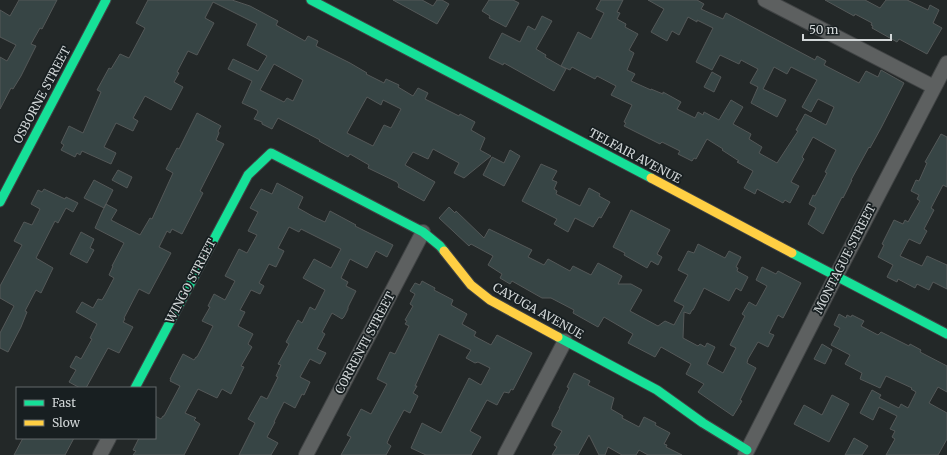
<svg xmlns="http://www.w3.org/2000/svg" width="947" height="455" viewBox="0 0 947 455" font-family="Merriweather,serif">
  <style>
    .building { fill: #374545; stroke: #545858; fill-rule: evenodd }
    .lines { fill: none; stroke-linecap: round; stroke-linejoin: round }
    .street-casing { stroke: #404344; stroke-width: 16 }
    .fast-casing { stroke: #404344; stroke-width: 11 }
    .slow-casing { stroke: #404344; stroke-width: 11 }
    .street { stroke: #5d6060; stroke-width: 14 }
    .fast { stroke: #16e098; stroke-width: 9 }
    .slow { stroke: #ffcf43; stroke-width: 9 }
    .labels { text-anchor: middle; stroke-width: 3.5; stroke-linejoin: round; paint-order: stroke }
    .street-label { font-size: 12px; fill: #d1d6d7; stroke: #181f21 }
  </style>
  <rect width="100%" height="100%" fill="#232828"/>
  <!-- building -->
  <path class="building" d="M19,0H57L42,29L40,28L31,44L36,46L21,76L13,89L11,88L0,109V57L7,61L16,45L0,37V10L10,16Z
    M148,0H232L250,6L278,21L276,25L305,41L308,36L318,41L316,46L350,63L367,73L366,74L384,83L386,79L399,85L398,87L413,96L418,88L428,93L425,99L459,116L460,114L475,122L471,130L485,138L480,150L491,156L464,178L454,173L459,163L433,149L428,159L413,152L405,165L435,182L424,201L398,187L399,185L397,182L368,168L369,165L350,154L348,157L319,141L320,140L278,118L272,129L262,124V122L254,119L258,112L257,110L242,103L252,81L228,69L233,59L258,71L267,56L247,45L257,24L213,2L205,18L214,23L197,55L188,51L177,72L179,73L174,82L183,87L171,110L145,96L133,118L138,121L133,131L116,123L104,147L116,153L111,164L82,151L80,155L77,153L75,157L61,150L64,145L61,143L69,126L83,133L101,92L97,90L109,68L111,69L120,54L129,58L145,28L136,23ZM274,64L303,80L293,101L287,98L284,102L260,90ZM367,97L381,105L383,100L401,109L391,128L384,125L373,146L347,133Z
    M393,0H422L433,6L437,0H442L449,4L437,24Z
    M489,0H513L519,3L506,27L489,18L490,16L482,11Z
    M601,0H623L617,12L620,13L617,19L626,24L625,27L638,34L629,50L634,53L627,70L635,74L631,81L651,90V89L663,94V92L681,102L677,109L695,118L698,112L703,115L704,112L719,120L731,100L743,107L733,124L751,134L749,139L762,147L759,153L777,163L798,131L796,130L805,114L826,125L834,107L818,99L811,112L802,107L817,80L791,67L787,74L774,67L763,89L786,100L777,117L751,103L758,87L750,83L758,69L741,60L739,64L720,55L712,70L696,62L713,28L697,20V22L688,17L679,35L672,31L667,41L651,32L664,9L648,0H697L704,4L701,9L723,19L726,13L815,60L817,56L826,61L824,65L859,83L866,71L878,77L881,70L904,83L881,128L870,148L869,147L851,180H852L843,198L842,197L823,234L808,224L816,208L809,204L813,195L815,196L827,173L825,172L836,150L813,137L802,157L804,159L791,182L799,186L790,203L785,200L783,203L757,189L755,194L744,188L753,171L737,162L739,161L722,150L723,149L707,139L696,159L694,158L692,161L678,154L680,151L662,142L660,144L624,126L626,123L624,122L632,105L611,95L616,86L597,76L595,79L572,67L570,70L561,66L578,32L591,39L604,13L596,9Z
    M825,0H865L880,8L886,0H907L928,10L930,5L939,10L933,23L942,28L927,54L899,39L897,42L872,28L873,26L871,25L872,23L855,14L854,16Z
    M542,16L552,21L536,49L546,55L545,57L566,69L554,91L504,63L503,65L489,58L502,33L520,42L528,26L535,30Z
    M712,72L721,77L714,92L704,87Z
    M197,113L221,126L218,131L219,133L216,140L224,144L200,191L203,193L182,234L172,229L170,233L167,231L159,247L171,253L149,294L139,289L124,318L125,319L123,322L133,327L119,353L108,348L86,388H80L69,382L76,370L70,367L76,356L81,359L92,339L90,338L97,324L76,312L82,302L93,308L98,299L102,300L105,295L114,278L109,275L113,266H112L124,243L95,228L102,212L106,204L117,210L111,220L140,235L150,218L152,219L173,173L166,169L177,148L179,149Z
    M941,134L947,137V187L943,185L931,208L934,210L924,229L927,231L920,244L909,239L900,256L922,266L927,256L947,265V289L933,282L929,290L917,284L915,288L898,279L897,282L887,277L893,265L878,257L884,245L882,244L894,220L903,224L905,220L908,222L920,201L917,199L919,195L911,191L916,180L919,181L927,163L925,162Z
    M510,150L520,156L504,186L483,175L492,157L504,163Z
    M541,164L557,171L552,180L557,182L554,189L557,191L556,194L580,206L589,188L600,194L599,196L610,202L601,218L599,217L593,227L575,218L568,232L554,224L557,219L522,201Z
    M118,170L132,177L127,188L112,180Z
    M94,180L113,190L104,208L84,198Z
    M277,183L303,197L298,208L314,217L325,222L330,211L356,225L355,226L393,245L387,257L376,251L367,268L350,259L341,278L348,282L346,286L356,291L348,307V309L344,317L342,319L332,313L322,332L325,334L317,349L326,353L320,364L310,359L300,377L310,382L304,395L302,394L295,408L284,402L274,422H275L267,437L278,443L271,455H239L255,423L248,419L261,396L267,399L278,377L276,376L281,365L278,364L289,344L286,342L298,320L302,323L310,307L315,310L325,290L303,278L314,259L331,268L341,249L301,229L299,232L289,227L278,248L284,251L276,267L269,264L259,283L264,286L260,294L251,290L240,310L245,312L238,326L253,334L248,344L252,347L241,366L244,367L231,394L222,389L217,398L198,389L185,413L196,418L194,420L200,424L184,455H133L136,451L133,450L139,438H155V416L161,419L163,416H164L180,386L170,381L171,379H170L183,354L194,360L196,357H197L205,342L213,326L202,321L210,307L208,306L214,294L225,300L235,281L225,276L239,249L247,253L257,235L248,231L258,212L250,208L261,189L272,194Z
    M44,189L65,199L66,197L78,203L73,212L66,208L58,223L55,221L36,258L53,268L41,293L36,290L25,311L27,312L21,327L8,352L0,348V333L14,306L0,298V286L22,245L14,241L24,222L32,225L40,209L31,204L38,190L42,192Z
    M449,207L455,213L456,211L484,238L489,229L532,250L528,257L544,265L548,259L570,271L573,266L591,275L598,263L622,276L618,284H631L642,290L630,311L658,326L665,321L674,325L684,306L674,301L688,275L678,270L688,251L694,253L698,244L725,258L729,251L741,257L736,267L738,268L737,271L748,277L741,291L736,288L729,301L704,288L693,310H692L690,314L684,312L683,338L698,346L700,344L705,347L707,343L715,347L707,364L723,373L736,348L730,345L745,316L742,314L749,302L756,306L767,286L756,280L762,267L776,274L778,271L801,283L783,318L778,315L769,333L774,335L768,347L758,342L748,359L747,363L756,368L740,400L742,401L733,416L698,392L704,384L686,374L691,364L661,347L655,357L628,343L633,334L604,317L598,327L573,313L574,310L551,298H542L512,281L510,284L500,278L502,274L488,265L493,256L471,244L469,246L439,218Z
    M631,210L670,230L657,254L662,257L658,265L651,261L647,268L624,255L625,253L613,247Z
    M81,232L94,239L90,248L94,250L87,263L70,254Z
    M422,281L435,288L434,290L453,300L451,305L467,314L462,324L476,332L474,336L491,345L497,335L532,353L513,390L511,389L509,393L504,392L497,405L487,400L470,431L481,437L471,455H426L411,448L422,423L441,433L469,378L481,385L490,368L478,362L475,363L466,358L471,350L439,334L415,386H417L413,393L418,396L410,413L404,410L390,436L387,443L391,446L386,455H341L351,437L347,435L361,409L371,414L387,384L377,379L390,352L395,354L409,326L405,324L407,321L405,320L413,306L410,304L415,294L410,291L415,283L420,285Z
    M839,314L846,318L847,315L851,317L852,315L864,321L861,326L878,335L881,332L909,346L910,344L921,350L920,352L947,366V392L938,387L929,403L947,413V439L938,455H886L895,439L892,437L895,431L890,429L897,416L879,407L873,420L860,413L872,390L881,395L879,398L899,408L901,404L908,408L916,392L911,389L912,388L886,376L880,388L860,379L862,373L845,364L850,355L831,345L840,328L834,325Z
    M822,344L832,350L825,364L814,359Z
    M574,373L590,381L588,385L614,398L611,409L623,416L622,418L639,427L644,417L656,423L655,425L670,433L664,444L667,445L666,447L682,455H648L639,450L636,455H622L608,447L605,455H599L589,435L578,455H552L557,447L554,445L562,431L552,426V423L560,408H559L569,388L567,387Z
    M832,395L849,404L829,442L794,424L804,405L822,415Z
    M23,438H74L65,455H14Z
    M854,438L868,446L862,455H845Z"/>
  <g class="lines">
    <defs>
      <path id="street" d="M765,0L934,87
        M100,455L109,438
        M306,455L423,232
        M505,455L565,341
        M745,455L836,276L947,63"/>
      <path id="fast" d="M311,0L651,178
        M0,202L106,0
        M792,253L947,334
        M558,337L657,390L703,423L747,450
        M135,388L248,175L271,153L423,232L440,246L444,251"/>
      <path id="slow" d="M651,178L792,253
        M444,251L471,285L490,300L558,337"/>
    </defs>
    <!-- street casing -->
    <use href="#street" class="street-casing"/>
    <!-- fast casing -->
    <use href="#fast" class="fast-casing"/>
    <!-- slow casing -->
    <use href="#slow" class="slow-casing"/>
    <!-- street -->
    <use href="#street" class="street"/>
    <!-- fast -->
    <use href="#fast" class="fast"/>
    <!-- slow -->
    <use href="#slow" class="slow"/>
  </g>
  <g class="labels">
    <!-- street labels -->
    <g class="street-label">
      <text transform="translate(42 95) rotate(-62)" y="4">OSBORNE STREET</text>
      <text transform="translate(635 156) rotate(28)" y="4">TELFAIR AVENUE</text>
      <text transform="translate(845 259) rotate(-63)" y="4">MONTAGUE STREET</text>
      <text transform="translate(191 281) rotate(-62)" y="4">WINGO STREET</text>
      <text transform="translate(538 311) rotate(29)" y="4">CAYUGA AVENUE</text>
      <text transform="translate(365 343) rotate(-62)" y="4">CORRENTI STREET</text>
    </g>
  </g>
  <!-- legend -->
  <rect x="16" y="387" width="140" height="52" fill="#181f21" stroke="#62686a"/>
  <rect x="24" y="400" width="20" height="6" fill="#16e098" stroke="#62686a"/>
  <text x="52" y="407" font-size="12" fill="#d1d6d7">Fast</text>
  <rect x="24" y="420" width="20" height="6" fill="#ffcf43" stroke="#62686a"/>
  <text x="52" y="427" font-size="12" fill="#d1d6d7">Slow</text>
  <!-- scale -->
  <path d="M803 34v6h88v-6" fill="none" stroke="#d1d6d7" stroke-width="2"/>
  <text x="809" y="34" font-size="12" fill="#d1d6d7" stroke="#181f21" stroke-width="3" paint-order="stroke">50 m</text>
</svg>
